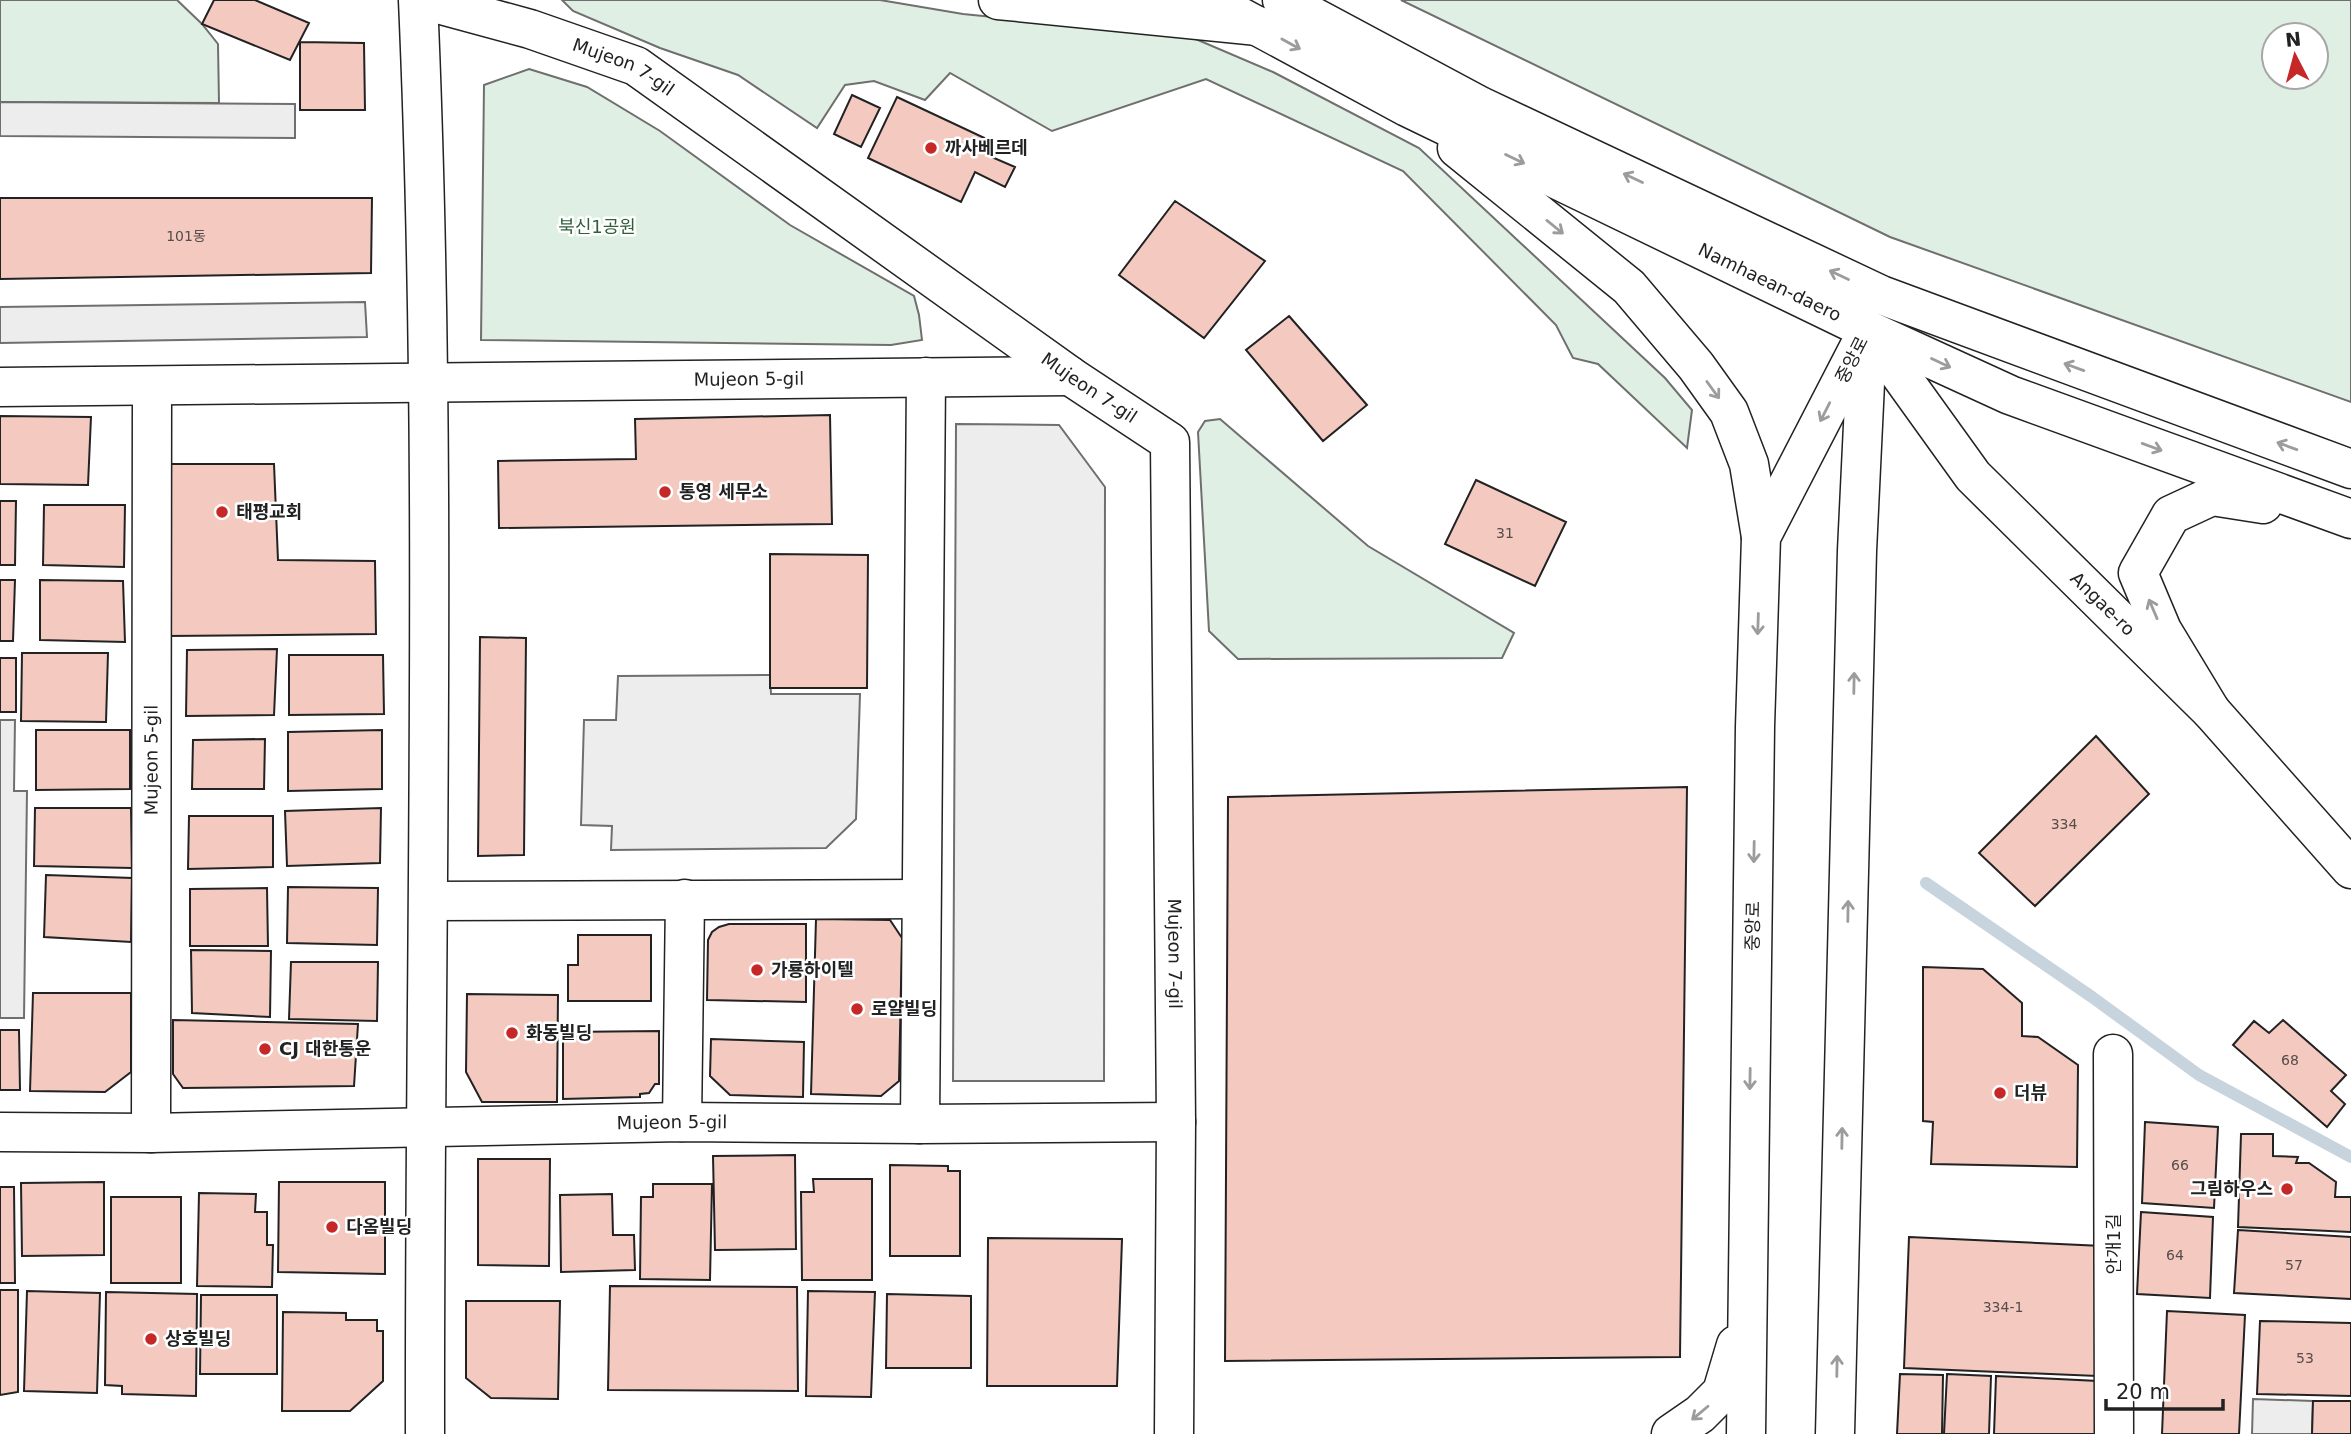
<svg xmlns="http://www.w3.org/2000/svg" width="2351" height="1434" viewBox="0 0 2351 1434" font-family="'DejaVu Sans','Noto Sans KR',sans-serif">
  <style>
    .green { fill: #e0efe3; stroke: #6f6f6f; stroke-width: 2; fill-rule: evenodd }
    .parking { fill: #ededed; stroke: #6f6f6f; stroke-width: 2 }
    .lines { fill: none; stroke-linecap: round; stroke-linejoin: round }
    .stream { stroke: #c7d3dd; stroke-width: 12 }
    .building { fill: #f3c9c0; stroke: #222; stroke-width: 2 }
    .minor-casing { stroke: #222; stroke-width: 41 }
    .major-casing { stroke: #222; stroke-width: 41 }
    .minor { stroke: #fff; stroke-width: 38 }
    .major { stroke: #fff; stroke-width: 38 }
    .oneway { stroke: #9c9c9c }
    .poi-dot { fill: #c62828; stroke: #fff; stroke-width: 2.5 }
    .labels { text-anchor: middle; stroke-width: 5; stroke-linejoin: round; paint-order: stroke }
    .number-label { font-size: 14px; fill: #564c4a }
    .street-label { font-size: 18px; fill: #222; stroke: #fff }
    .poi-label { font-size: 18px; font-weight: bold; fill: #222; stroke: #fff; text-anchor: start }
    .park-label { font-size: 18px; fill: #2f5e38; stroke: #fff }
  </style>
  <rect width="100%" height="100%" fill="#fff"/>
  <!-- green -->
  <path class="green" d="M0,0H177L202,24L218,44L219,103L0,102Z
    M562,0H880L963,14L1191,37L1273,72L1419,148L1665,378L1692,410L1687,448L1598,364L1573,358L1556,325L1403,171L1206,79L1052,131L950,73L925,100L874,81L845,85L817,128L738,75L660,48L573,11Z
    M1401,0H2351V402L1890,237ZM2274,35H2316V77H2274Z
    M529,69L587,87L660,131L790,225L914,296L919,315L922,340L891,345L481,340L484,85Z
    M1220,419L1368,546L1514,633L1502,658L1238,659L1209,631L1198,432L1205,421Z"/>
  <!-- parking -->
  <path class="parking" d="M0,102L295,104V138L0,136Z
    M365,302L367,337L0,343V307Z
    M956,424L1059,425L1105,487L1104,1081H953Z
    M770,675L771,694H860L856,819L826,848L611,850L612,826L581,825L584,720H616L618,676Z
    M0,720H15L14,791H27L24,1018H0Z
    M2253,1399L2313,1401L2312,1434H2252Z"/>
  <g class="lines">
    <!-- stream -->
    <path class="stream" d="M1926,883L2092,997L2199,1075L2351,1157"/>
  </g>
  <!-- building -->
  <path class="building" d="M214,0H255L309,23L290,60L202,24Z
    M300,42L364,43L365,110H300Z
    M852,95L880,108L861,147L834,134Z
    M897,97L993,142L987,155L1015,167L1005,187L975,172L961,202L868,158Z
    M0,198H372L371,273L0,279Z
    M1175,201L1265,261L1204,338L1119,275Z
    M1289,316L1367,405L1323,441L1246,350Z
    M830,415L832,524L499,528L498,461L636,459L635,419Z
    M0,416L91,417L88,485L0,484Z
    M168,464H274L278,560L375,561L376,634L167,636Z
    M1476,480L1566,522L1535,586L1445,544Z
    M0,501H16L15,565H0Z
    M44,505H125L124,567L43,565Z
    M770,554L868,555L867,688H770Z
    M0,580H15L13,641H0Z
    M40,580L123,581L125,642L40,640Z
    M480,637L526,638L524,855L478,856Z
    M277,649L274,715L186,716L187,650Z
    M22,653H108L106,722L21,721Z
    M289,655H383L384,714L289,715Z
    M0,658H16V712H0Z
    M36,730H130V789L36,790Z
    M382,730V789L288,791V732Z
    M2096,736L2149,794L2035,906L1979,853Z
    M265,739L264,789H192L193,740Z
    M1687,787L1680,1357L1225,1361L1228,797Z
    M35,808H131L132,868L34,866Z
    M381,808L380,863L287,866L285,811Z
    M189,816H273V867L188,869Z
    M46,875L132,878L131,942L44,937Z
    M288,887L378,888L377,945L287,943Z
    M267,888L268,946H190V889Z
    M816,919L890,920L902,938L899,1081L881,1096L811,1094Z
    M729,924H806V1002L707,1000L708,940L712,932L719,927Z
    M578,935H651V1001H568V965H578Z
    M191,950L271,951L270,1017L192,1013Z
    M291,962H378L377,1021L289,1019Z
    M1923,967L1983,969L2022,1003V1036L2038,1037L2078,1065L2077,1167L1931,1164L1933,1122L1923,1121Z
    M33,993H131V1072L105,1092L30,1091Z
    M467,994L558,995L557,1102H482L466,1072Z
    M173,1020L358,1024L354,1086L183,1088L173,1074Z
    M2283,1020L2346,1075L2331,1091L2345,1104L2327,1127L2233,1045L2254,1021L2269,1033Z
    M0,1030H19L20,1090H0Z
    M659,1031V1084H655L649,1093L640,1094V1097L563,1099V1032Z
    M711,1039L804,1042L803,1097L730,1095L710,1076Z
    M2145,1122L2218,1127L2214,1208L2142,1203Z
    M2241,1134H2273V1156L2298,1157L2296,1163H2309L2336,1182L2335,1197H2351V1232L2238,1227Z
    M795,1155L796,1249L715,1250L713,1156Z
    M478,1159H550L549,1266L478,1265Z
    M890,1165L948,1166V1171H960V1256H890Z
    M813,1179H872V1280H802L801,1192H814Z
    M104,1182V1255L22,1256L21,1183Z
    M279,1182H385V1274L278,1272Z
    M653,1184H712L710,1280L640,1279L641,1197H653Z
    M0,1187H14L15,1283H0Z
    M199,1193L256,1194L255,1212H267V1245H273L272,1287L197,1286Z
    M612,1194L613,1235H634L635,1270L561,1272L560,1195Z
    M111,1197H181V1283H111Z
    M2141,1212L2213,1217L2210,1298L2137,1294Z
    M2238,1230L2351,1237V1299L2234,1293Z
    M1909,1237L2102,1246L2097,1376L1904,1368Z
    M988,1238L1122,1239L1117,1386H987Z
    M610,1286L797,1287L798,1391L608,1390Z
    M0,1290H18V1392L0,1395Z
    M27,1291L100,1293L97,1393L24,1391Z
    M808,1291L875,1292L871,1397L806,1396Z
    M106,1292L197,1294L196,1396L122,1394V1386L105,1385Z
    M887,1294L971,1296V1368H886Z
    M201,1295H277V1374H200Z
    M466,1301H560L558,1399L491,1398L466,1378Z
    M2167,1311L2245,1315L2239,1434H2162Z
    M283,1312L346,1313V1320H377V1331H383V1381L350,1411H282Z
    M2260,1321L2351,1323V1396L2257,1394Z
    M1900,1374L1943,1375L1942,1434H1897Z
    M1947,1374L1991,1376L1989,1434H1944Z
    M1996,1376L2098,1381L2096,1434H1994Z
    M2313,1401H2351V1434H2312Z"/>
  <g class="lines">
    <defs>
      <g id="minor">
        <path d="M418,0C439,478 424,956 425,1434"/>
        <path id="s1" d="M423,0L530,29L636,66L1070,376L1170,442L1176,1122L1174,1434"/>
        <path d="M998,0L1258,26"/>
        <path id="s2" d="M1868,330L1973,476L2211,711L2351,869"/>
        <path d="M926,377L920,1124L1176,1122"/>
        <path id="s3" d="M0,387L1070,376"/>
        <path d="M429,901L921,899"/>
        <path d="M2113,1054L2114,1434"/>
        <path d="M682,1122L685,899"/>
        <path id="s4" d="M0,1132L151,1133L682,1122L920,1124"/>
        <path id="s5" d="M151,1133L152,387"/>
        <path d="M1671,1434L1700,1414L1722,1392L1736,1345"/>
        <path d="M1746,1434L1755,727L1761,537L1868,330"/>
        <path d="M1835,1434L1857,551L1867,341"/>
      </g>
      <g id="major">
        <path id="s6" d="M1209,0L1407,107L1868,330L2010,395L2351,519"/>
        <path d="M1282,0L1480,106L1881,295L2351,469"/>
        <path d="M1457,148L1629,287L1696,366L1729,412L1749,464L1761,537"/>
        <path d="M2211,711L2162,630L2138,573L2171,515L2212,496L2263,504"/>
      </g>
    </defs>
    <!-- minor casing -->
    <use href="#minor" class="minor-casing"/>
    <!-- major casing -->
    <use href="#major" class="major-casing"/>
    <!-- minor -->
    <use href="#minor" class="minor"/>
    <!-- major -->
    <use href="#major" class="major"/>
  </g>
  <!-- one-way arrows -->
  <defs><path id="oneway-shaft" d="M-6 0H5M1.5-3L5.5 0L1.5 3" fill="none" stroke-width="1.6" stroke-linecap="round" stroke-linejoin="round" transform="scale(1.75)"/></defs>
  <g class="oneway">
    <use href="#oneway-shaft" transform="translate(1291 44) rotate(29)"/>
    <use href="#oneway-shaft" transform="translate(1515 159) rotate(26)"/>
    <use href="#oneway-shaft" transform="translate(1633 178) rotate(-155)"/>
    <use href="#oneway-shaft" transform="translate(1555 227) rotate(39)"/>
    <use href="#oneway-shaft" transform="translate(1839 275) rotate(-155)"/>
    <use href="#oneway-shaft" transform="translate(1941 363) rotate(25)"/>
    <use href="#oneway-shaft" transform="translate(2074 367) rotate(-160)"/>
    <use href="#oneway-shaft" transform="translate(1713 390) rotate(54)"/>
    <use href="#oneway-shaft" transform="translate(1825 412) rotate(117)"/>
    <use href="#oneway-shaft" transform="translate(2287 446) rotate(-160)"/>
    <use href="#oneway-shaft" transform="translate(2152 447) rotate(20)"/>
    <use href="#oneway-shaft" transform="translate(2153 609) rotate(-113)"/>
    <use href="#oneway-shaft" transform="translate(1758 624) rotate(92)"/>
    <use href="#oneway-shaft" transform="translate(1854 683) rotate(-89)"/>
    <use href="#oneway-shaft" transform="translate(1754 852) rotate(91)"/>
    <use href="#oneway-shaft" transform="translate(1848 911) rotate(-89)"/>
    <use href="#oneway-shaft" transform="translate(1750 1079) rotate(91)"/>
    <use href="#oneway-shaft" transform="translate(1842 1138) rotate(-89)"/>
    <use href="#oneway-shaft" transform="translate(1837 1366) rotate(-89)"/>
    <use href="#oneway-shaft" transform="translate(1700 1413) rotate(140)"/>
  </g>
  <!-- markers -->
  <g class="poi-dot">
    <circle cx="931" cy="148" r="7"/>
    <circle cx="665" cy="492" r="7"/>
    <circle cx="222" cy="512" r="7"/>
    <circle cx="757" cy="970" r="7"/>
    <circle cx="857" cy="1009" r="7"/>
    <circle cx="512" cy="1033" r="7"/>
    <circle cx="265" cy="1049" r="7"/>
    <circle cx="2000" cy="1093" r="7"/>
    <circle cx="2287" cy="1189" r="7"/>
    <circle cx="332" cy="1227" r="7"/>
    <circle cx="151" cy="1339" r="7"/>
  </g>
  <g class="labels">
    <!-- number labels -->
    <g class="number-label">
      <text x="186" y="241">101동</text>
      <text x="1505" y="538">31</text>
      <text x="2064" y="829">334</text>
      <text x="2290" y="1065">68</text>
      <text x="2180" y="1170">66</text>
      <text x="2175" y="1260">64</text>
      <text x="2294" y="1270">57</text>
      <text x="2003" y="1312">334-1</text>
      <text x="2305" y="1363">53</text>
    </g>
    <!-- street labels -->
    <g class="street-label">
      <text dy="6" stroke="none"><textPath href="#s1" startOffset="212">Mujeon 7-gil</textPath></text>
      <text dy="6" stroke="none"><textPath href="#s6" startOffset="628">Namhaean-daero</textPath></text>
      <text transform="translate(1852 360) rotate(-63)" y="6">중앙로</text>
      <text dy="6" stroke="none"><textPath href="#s3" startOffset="749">Mujeon 5-gil</textPath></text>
      <text dy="6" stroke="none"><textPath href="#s1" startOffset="779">Mujeon 7-gil</textPath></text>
      <text dy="6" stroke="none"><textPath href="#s2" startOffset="362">Angae-ro</textPath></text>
      <text dy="6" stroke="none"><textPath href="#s5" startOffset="373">Mujeon 5-gil</textPath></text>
      <text transform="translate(1753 926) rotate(-89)" y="6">중앙로</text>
      <text dy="6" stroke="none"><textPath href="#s1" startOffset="1388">Mujeon 7-gil</textPath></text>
      <text dy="6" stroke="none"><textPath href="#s4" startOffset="672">Mujeon 5-gil</textPath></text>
      <text transform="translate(2114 1244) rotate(-90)" y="6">안개1길</text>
    </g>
    <!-- poi labels -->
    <g class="poi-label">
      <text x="945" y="154">까사베르데</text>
      <text x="679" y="498">통영 세무소</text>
      <text x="236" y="518">태평교회</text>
      <text x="771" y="976">가룡하이텔</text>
      <text x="871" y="1015">로얄빌딩</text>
      <text x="526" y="1039">화동빌딩</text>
      <text x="279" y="1055">CJ 대한통운</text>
      <text x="2014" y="1099">더뷰</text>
      <text x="2273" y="1195" text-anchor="end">그림하우스</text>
      <text x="346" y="1233">다옴빌딩</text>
      <text x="165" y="1345">상호빌딩</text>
    </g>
    <!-- park labels -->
    <g class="park-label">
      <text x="597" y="233">북신1공원</text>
    </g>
  </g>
  <!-- north arrow -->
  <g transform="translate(2295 56) rotate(354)"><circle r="33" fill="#ffffff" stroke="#a7a7a7" stroke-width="2"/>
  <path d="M0-5L12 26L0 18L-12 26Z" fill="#c62828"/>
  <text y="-10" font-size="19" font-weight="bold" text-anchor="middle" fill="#222222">N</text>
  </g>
  <!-- scale -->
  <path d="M2106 1399v10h117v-10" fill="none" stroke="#222222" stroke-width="3.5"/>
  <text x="2116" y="1399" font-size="21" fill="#222222" stroke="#ffffff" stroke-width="5" paint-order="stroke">20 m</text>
</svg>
